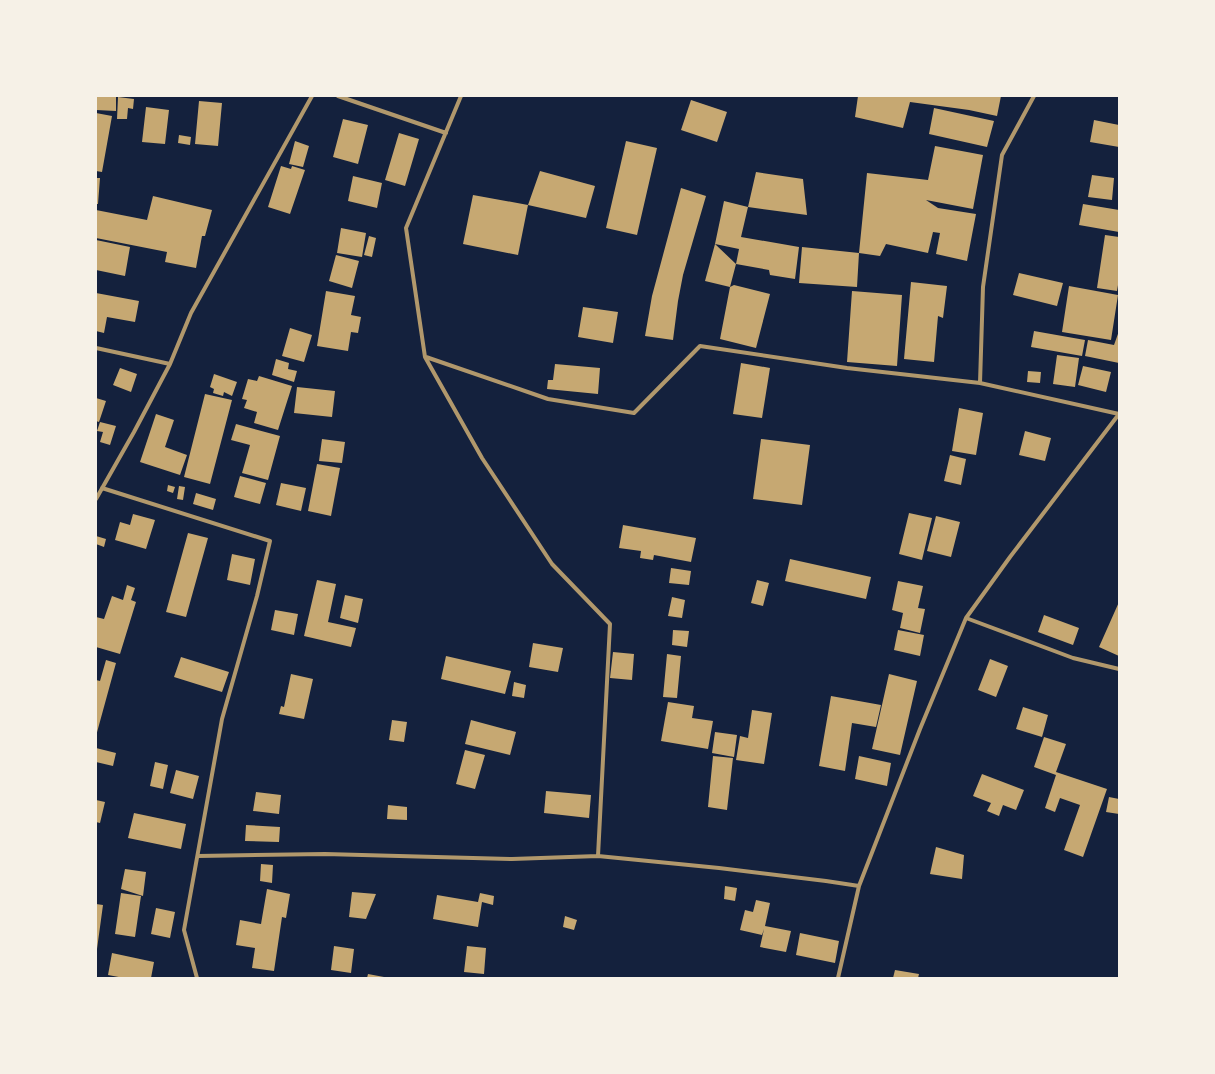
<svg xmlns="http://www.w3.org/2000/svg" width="1215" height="1074" viewBox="0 0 1215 1074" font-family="Helvetica,sans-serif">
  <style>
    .building { fill: #c6a872 }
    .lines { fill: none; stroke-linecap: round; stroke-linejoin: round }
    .minor { stroke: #b1986c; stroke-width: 4 }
  </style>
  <rect width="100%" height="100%" fill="#14213d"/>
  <!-- building -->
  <path class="building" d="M96,96H116V111L96,110Z
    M858,96H1001L997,116L969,110L910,102L903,128L855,117Z
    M118,97L134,99L133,109L128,108L127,119H117Z
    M691,100L727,112L717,142L681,130Z
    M199,101L222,103L218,146L195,144Z
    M146,107L169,110L165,144L142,142Z
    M934,108L994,121L987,147L929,134Z
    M96,113L112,116L102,172L96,171Z
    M343,119L368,125L358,164L333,157Z
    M1094,120L1119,125V147L1090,142Z
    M399,133L419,139L405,186L385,180Z
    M179,135L191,137L190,145L178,143Z
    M295,141L309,146L303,167L289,164Z
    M626,141L657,148L637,235L606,228Z
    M935,146L983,155L973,209L926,200L938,208L976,214L967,261L936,254L940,233L933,232L928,253L886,244L880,256L859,253L867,173L928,180Z
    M281,166L291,169L292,166L305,170L290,214L268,207Z
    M540,171L595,186L586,218L528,205Z
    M756,172L803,179L807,215L748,207Z
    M1092,175L1114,178L1112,200L1088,197Z
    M353,176L382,183L377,208L348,201Z
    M96,178H100L98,204H96Z
    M681,188L706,196L683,275L678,301L673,340L645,336L652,296Z
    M473,195L528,205L518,255L463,244Z
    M153,196L212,210L205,236H202L196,268L165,262L167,252L96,238V210L147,220Z
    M724,201L748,207L741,237L799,247L795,279L770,275L769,270L736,264L739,249L715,244Z
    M1083,204L1119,210V232L1079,225Z
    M341,228L366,233L362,257L337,253Z
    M1105,235L1119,237V279L1117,291L1097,288Z
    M369,236L376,238L372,257L364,255Z
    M96,240L130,247L125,276L96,270Z
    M715,244L736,264L730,287L734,285L770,294L756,348L720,339L730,287L705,281Z
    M802,247L859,253L857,287L799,283Z
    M336,255L359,261L352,288L329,281Z
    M1019,273L1063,283L1057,306L1013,295Z
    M911,282L947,286L943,318L938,316L934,362L904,359Z
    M1069,286L1118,295L1111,340L1062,332Z
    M326,291L355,296L351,315L361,317L358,333L351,332L348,351L317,346Z
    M852,291L902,295L897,366L847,362Z
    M96,293L139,301L135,322L107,317L104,333L96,331Z
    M583,307L618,312L613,343L578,337Z
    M290,328L312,335L304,362L282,356Z
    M1034,331L1085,340L1082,356L1031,347Z
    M1119,331V363L1085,356L1088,340L1114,345Z
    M1057,355L1079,358L1075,387L1053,384Z
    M276,359L289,363L288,369L297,371L294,382L272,375Z
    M741,363L770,368L762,418L733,414Z
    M555,364L600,368L598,394L547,389L548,380H553Z
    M1083,366L1111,372L1106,392L1078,385Z
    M120,368L137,374L131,392L113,385Z
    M1028,371L1041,372L1040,383L1027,382Z
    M214,374L237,382L232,396L224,392L223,396L213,393L214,389L210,387Z
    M259,376L292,386L278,430L254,423L257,412L244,408L247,400L242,399L248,379L257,381Z
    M297,387L335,391L332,417L294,413Z
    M205,394L232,400L210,484L184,477Z
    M96,398L106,401L99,422L96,421Z
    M959,408L983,413L976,455L952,451Z
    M156,414L174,420L165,447L187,455L180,475L140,462Z
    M100,422L116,426L110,445L100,442L103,432L97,431Z
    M236,424L280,436L268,480L242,473L250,445L231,440Z
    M1025,431L1051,438L1045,461L1019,455Z
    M322,439L345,442L342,463L319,461Z
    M761,439L810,445L802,505L753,499Z
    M950,455L966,459L961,485L944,481Z
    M317,464L340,468L331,516L308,511Z
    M240,476L266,483L260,504L234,497Z
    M281,483L306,488L301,511L276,505Z
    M168,485L175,487L173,493L167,491Z
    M179,486L185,487L183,500L177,499Z
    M196,493L216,499L213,510L193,504Z
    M909,513L932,518L922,560L899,554Z
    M133,514L155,520L146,549L115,540L120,522L130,525Z
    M936,516L960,522L951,557L927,551Z
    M623,525L696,538L691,562L654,555L653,560L640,558L641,551L619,548Z
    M188,533L208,538L186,617L166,612Z
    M96,536L106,539L104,547L96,544Z
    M232,554L255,559L250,585L227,580Z
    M790,559L871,577L866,599L785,581Z
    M671,568L691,571L689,585L669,583Z
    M317,580L336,584L328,622L356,628L351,647L304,636Z
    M757,580L769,583L763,606L751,603Z
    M898,581L923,586L918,608L925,609L920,633L900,628L903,613L892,610Z
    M127,585L135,588L131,600L136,602L120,654L96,647V617L104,619L112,596L123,600Z
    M345,595L363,599L358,623L340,618Z
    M672,597L685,600L682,618L668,616Z
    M1119,602V656L1099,647Z
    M275,610L298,614L294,635L271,630Z
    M1044,615L1079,628L1073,645L1038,632Z
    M673,630L689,631L687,647L672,645Z
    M898,630L924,635L920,656L894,650Z
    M533,643L563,648L558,672L529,667Z
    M613,652L634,654L632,680L610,678Z
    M667,654L681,656L677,698L663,697Z
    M446,656L511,671L505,694L441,679Z
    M181,657L229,672L222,692L174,677Z
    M990,659L1008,666L996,697L978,690Z
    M106,660L116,663L96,736V680L100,681Z
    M291,674L313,679L304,719L279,714L281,706L284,707Z
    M889,674L917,681L900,755L872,749Z
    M514,682L526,685L524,698L512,696Z
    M831,696L881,705L876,727L852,723L845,771L819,766Z
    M668,702L694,706L692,718L713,721L708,749L661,741Z
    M1023,707L1048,715L1042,737L1016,729Z
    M752,710L772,713L764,764L736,760L740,736L748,738Z
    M392,720L407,722L404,742L389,740Z
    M471,720L516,732L510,755L465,744Z
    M715,732L737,735L734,757L712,753Z
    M1044,737L1066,744L1056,772L1107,789L1083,857L1064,850L1080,805L1060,798L1055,812L1045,808L1056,775L1034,767Z
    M96,748L116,753L113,766L96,762Z
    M465,750L485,755L475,789L456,784Z
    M713,756L733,758L727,810L708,807Z
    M859,756L891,763L887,786L855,779Z
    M155,762L168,765L163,789L150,786Z
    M176,770L199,776L193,799L170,793Z
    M982,774L1024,790L1016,810L1003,805L999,816L987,811L991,803L973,796Z
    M546,791L591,795L589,818L544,813Z
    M256,792L281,795L279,814L253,811Z
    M1109,797L1119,799V814L1106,812Z
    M96,800L105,802L100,823L96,822Z
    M388,805L407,807V820L387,819Z
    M134,813L186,824L181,849L128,838Z
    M246,825L280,827L279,842L245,841Z
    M936,847L964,855L962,879L930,874Z
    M261,864L273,865L272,883L260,881Z
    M125,869L146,872L143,896L121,889Z
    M725,886L737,888L735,901L724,899Z
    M267,889L290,894L286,918L282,917L274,971L252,968L255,948L236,945L240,920L261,924Z
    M352,892L376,894L366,919L349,917Z
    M121,893L141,896L135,937L115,934Z
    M480,893L494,896L493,905L482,902L478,927L433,919L437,895L478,902Z
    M756,900L770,903L765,926L791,931L786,952L760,947L764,929L762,935L740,930L745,910L753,912Z
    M96,904L103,905L97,949H96Z
    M156,908L175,912L170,938L151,934Z
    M565,916L577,920L574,930L563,927Z
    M800,933L839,941L835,963L796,955Z
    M334,946L354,949L351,973L331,970Z
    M467,946L486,948L484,974L464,972Z
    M112,953L154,962L151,978H124L108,975Z
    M895,970L919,974L918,978H893Z
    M368,974L384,977L383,978H367Z"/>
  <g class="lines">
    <!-- minor -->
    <path class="minor" d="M338,96L446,133
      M461,96L406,228L425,357L482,458L552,564L610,624L598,856
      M96,348L170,364
      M426,357L548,399L634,413L700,346L847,368L980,383L1119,414
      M980,383L983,287L1002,155L1034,96
      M102,488L270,541L257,596L222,719L184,930L197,978
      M96,499L134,432L170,364L191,313L312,96
      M966,618L1073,658L1119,669
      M198,856L325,854L512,859L598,856L719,868L826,881L859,886
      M838,978L859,886L920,729L966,618L1010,557L1119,414"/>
  </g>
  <!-- border -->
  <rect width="1215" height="1074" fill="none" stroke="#f6f1e7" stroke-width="194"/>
</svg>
